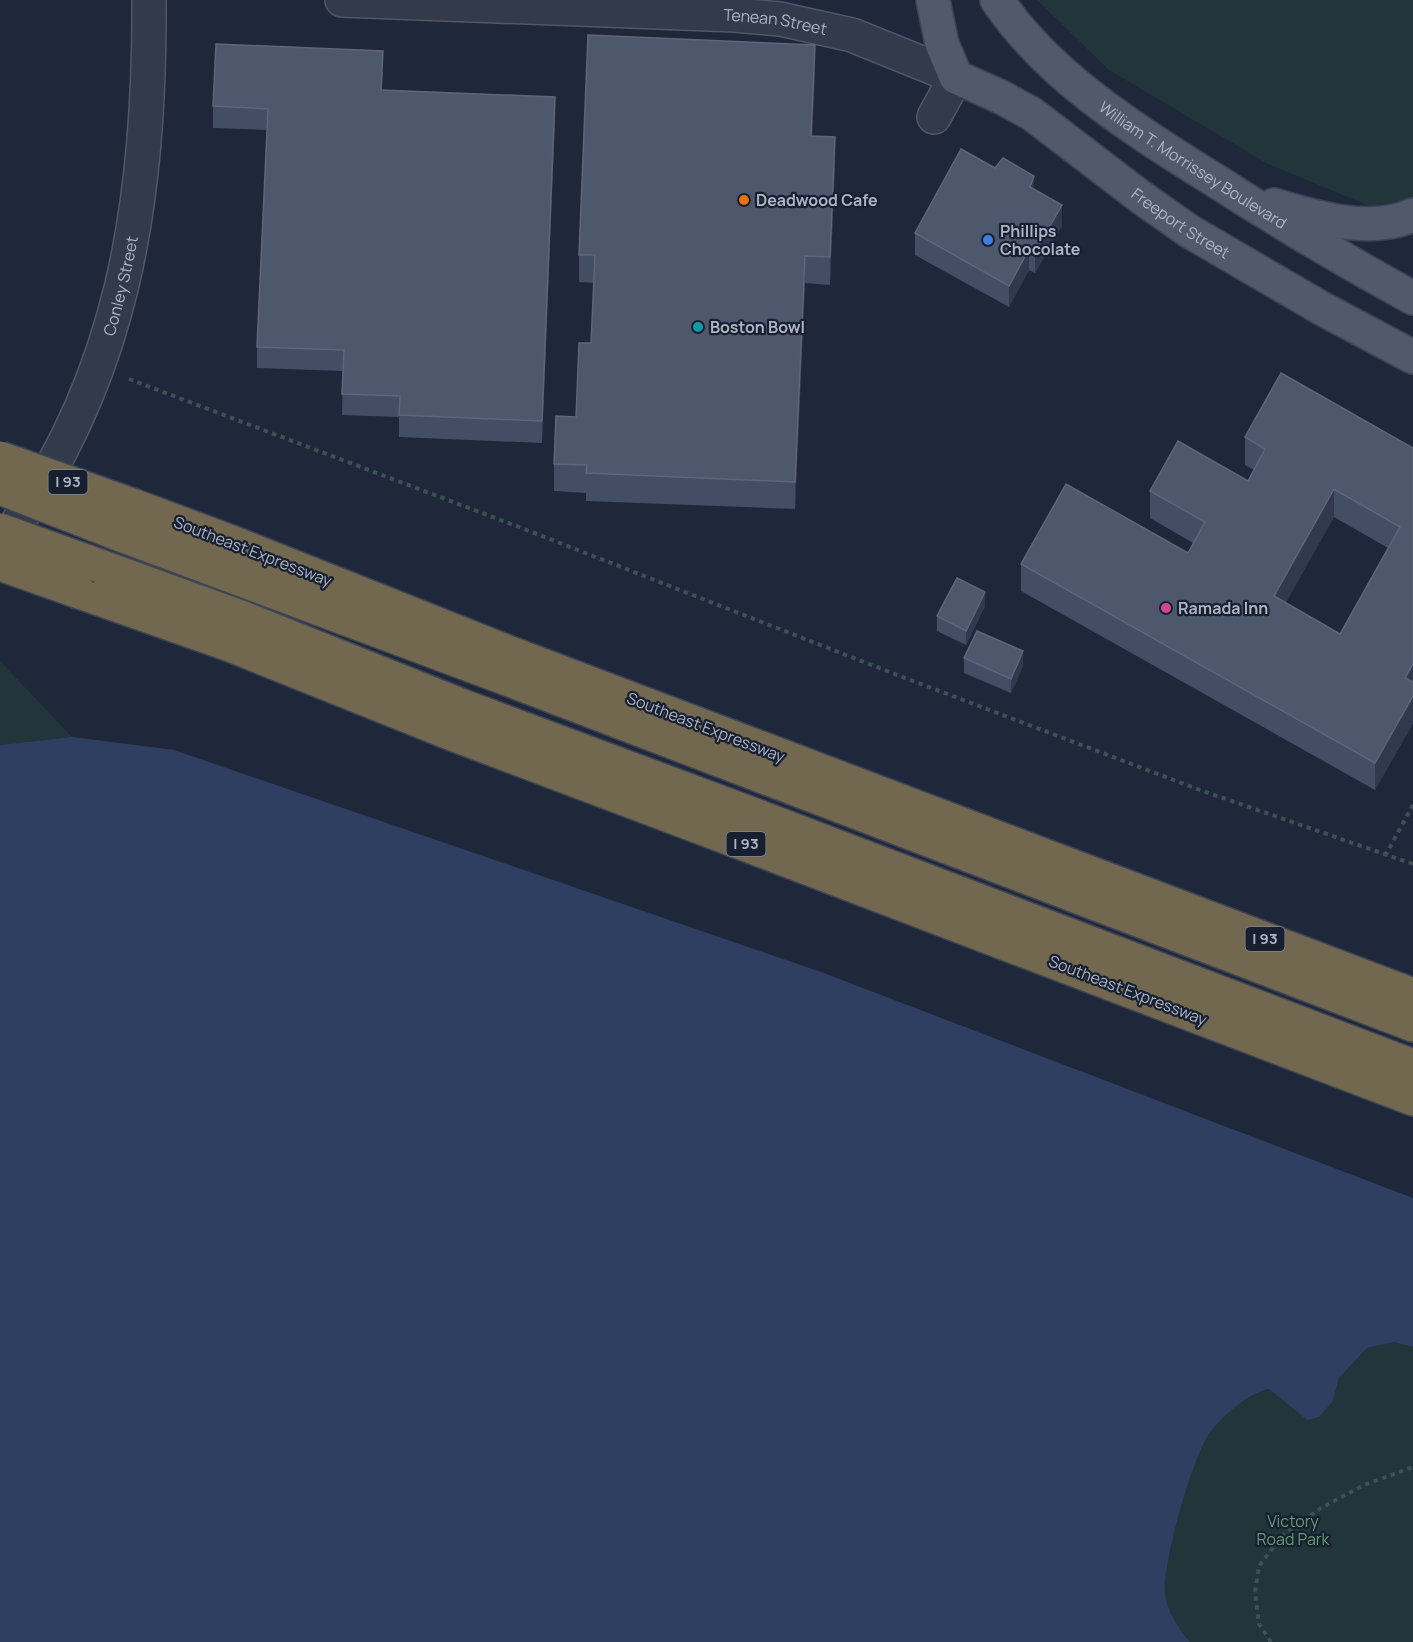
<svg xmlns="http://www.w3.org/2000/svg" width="1413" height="1642" viewBox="0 0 1413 1642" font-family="Manrope,sans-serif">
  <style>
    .green { fill: #21353b }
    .water { fill: #2f3f61 }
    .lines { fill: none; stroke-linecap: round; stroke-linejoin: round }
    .minor-casing { stroke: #505768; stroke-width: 36 }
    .major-casing { stroke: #3c4354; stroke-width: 36 }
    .highway-casing { stroke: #3d4455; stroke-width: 36 }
    .path { stroke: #3c5156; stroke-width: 4; stroke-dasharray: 4.5 4.5; stroke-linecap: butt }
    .minor { stroke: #333a4b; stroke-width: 33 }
    .major { stroke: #51596b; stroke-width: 33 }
    .highway { stroke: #71684f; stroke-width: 33 }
    .highway-bridge-casing { stroke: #3d4455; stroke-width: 36; stroke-linecap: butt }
    .highway-bridge { stroke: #71684f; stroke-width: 33 }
    .wall { fill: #434d63; fill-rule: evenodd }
    .shaded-wall { fill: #30394e }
    .building { fill: #4e586d; stroke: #5d667b; stroke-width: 1.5; fill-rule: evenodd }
    .food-dot { fill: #e8710a; stroke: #181f2f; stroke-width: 2 }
    .shop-dot { fill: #3f7fe0; stroke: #181f2f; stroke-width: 2 }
    .culture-dot { fill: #0f9aa8; stroke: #181f2f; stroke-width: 2 }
    .hotel-dot { fill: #d1479c; stroke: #181f2f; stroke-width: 2 }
    .labels { text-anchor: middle; stroke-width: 4.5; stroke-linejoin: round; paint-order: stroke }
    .shield { fill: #181f2f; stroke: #808799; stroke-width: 1.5 }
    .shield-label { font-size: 15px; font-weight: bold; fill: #adb4c7 }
    .street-label { font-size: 16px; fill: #adb4c7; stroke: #181f2f }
    .poi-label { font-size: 16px; font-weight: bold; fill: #adb4c7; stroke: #181f2f; text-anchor: start }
    .park-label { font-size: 16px; fill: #639a76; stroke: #181f2f }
  </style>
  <rect width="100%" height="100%" fill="#1f283a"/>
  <!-- green -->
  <path class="green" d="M1037,0H1413V200L1372,207L1268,164L1109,70Z
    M0,661L72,737L0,745Z
    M1394,1342L1413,1347V1642H1190C1179,1629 1167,1611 1165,1594C1162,1565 1193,1454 1211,1431C1225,1413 1247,1394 1269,1389L1307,1420L1333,1401L1339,1378L1367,1348Z"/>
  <!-- water -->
  <path class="water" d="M72,737L174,750L821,972L1413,1198V1347L1394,1342L1367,1348L1339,1378L1333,1401L1319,1417L1307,1420L1269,1389C1247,1394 1225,1414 1211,1431C1193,1454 1162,1565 1165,1594C1167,1611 1179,1629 1190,1642H0V745Z"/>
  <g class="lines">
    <defs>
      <g id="minor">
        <path id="s1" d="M342,0L735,15L780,19L852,35L956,77L934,117"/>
        <path id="s2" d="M0,547C124,382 150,201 149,0"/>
      </g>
      <g id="major">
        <path id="s3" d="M933,0L942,44L956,77L1001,97L1032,114L1142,198L1189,231L1321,308L1413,357"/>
        <path id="s4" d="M997,0C1050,78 1135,130 1213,179C1278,221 1345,261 1413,298"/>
        <path d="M1274,205C1316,218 1371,234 1413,215"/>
      </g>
      <path id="highway" d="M135,506L229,541L508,652L1413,995
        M121,535L499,676L1413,1025
        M100,566L241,617L463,706L747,812L1413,1066
        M79,592L230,645L452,734L736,841L1413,1099"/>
    </defs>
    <!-- minor casing -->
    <use href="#minor" class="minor-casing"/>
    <!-- major casing -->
    <use href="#major" class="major-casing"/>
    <!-- highway casing -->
    <use href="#highway" class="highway-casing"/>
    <!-- path -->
    <path class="path" d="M129,379L519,527L892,673L1200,790L1413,864
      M1385,856L1413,805
      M1271,1642L1259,1624L1255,1592L1259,1566L1281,1537L1321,1508L1364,1485L1413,1467"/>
    <!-- minor -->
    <use href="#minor" class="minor"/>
    <!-- major -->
    <use href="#major" class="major"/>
    <!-- highway -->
    <use href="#highway" class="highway"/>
    <defs>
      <path id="highway-bridge" d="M0,458L135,506
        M0,488L121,535
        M0,530L100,566
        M0,564L79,592"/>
    </defs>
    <!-- highway-bridge casing -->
    <use href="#highway-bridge" class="highway-bridge-casing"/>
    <!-- highway-bridge -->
    <use href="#highway-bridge" class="highway-bridge"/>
  </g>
  <!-- wall -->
  <path class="wall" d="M383,72L382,90L555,118L542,443L399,437V417L342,415L343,371L257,368V347L267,130L213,128V106Z
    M815,73L812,136L835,165L830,285L805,283L795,509L586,501V493L554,491V464L576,417L591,343L594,283L579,282V255Z
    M1034,190L1062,226L1035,273L1029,270L1009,307L915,255V233Z
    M1245,437L1413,448V723L1375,790L1021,591V564L1188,553L1193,543L1150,518V491L1248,481L1254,470L1245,465ZM1334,517L1388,548L1340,634L1285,603Z
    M985,606L966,645L937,631V616Z
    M964,658L1023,666L1011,693L964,673Z"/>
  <!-- shaded-wall -->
  <path class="shaded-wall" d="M815,45V73L811,164V136Z
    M555,97V118L542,443V421Z
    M835,137V165L830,285V257Z
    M1034,176V197L1030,187Z
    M1062,205V226L1035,273V252Z
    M1029,249V270L1009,307V286Z
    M805,256V283L795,509V482Z
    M1334,489V517L1274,624V596Z
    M985,592V606L966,645V631Z
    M1023,651V666L1011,693V679Z
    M1413,664V692L1405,678Z
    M1413,696V723L1375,790V763Z"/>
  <!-- building -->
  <path class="building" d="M588,35L815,45L811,136L835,137L830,257L805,256L795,482L586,473L587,465L554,464L556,416L576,417L579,343H591L595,255H579Z
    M216,44L383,51L381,90L555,97L542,421L399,415L400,396L342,394L344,350L257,347L268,109L213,106Z
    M961,149L995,168L1003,158L1034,176L1030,187L1062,205L1035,252L1029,249L1009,286L915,233Z
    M1281,373L1413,448V664L1405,678L1413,682V696L1375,763L1021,564L1066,484L1188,553L1205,522L1150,491L1178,441L1248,481L1265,449L1245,437ZM1334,489L1400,527L1340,634L1274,596Z
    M957,578L985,592L966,631L937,616Z
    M977,631L1023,651L1011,679L964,658Z"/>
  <!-- markers -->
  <circle class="food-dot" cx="744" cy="200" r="6"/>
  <circle class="shop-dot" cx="988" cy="240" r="6"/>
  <circle class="culture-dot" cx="698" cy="327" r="6"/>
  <circle class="hotel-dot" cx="1166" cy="608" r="6"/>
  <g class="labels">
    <!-- shield labels -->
    <g class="shield">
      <rect x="48.5" y="470" width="39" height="24" rx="4.5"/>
      <rect x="726.5" y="832" width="39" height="24" rx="4.5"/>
      <rect x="1245.5" y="927" width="39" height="24" rx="4.5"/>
    </g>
    <g class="shield-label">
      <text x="68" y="487">I 93</text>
      <text x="746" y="849">I 93</text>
      <text x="1265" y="944">I 93</text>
    </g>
    <!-- street labels -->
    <g class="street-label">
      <text dy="6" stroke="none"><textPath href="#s1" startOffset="434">Tenean Street</textPath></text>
      <text dy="6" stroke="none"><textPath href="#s4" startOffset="258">William T. Morrissey Boulevard</textPath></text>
      <text dy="6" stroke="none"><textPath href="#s3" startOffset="350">Freeport Street</textPath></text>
      <text dy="6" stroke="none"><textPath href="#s2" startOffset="290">Conley Street</textPath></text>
      <text transform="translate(253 551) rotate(21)" y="6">Southeast Expressway</text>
      <text transform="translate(706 727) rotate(21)" y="6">Southeast Expressway</text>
      <text transform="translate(1128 990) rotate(21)" y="6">Southeast Expressway</text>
    </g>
    <!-- poi labels -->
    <g class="poi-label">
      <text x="756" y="206">Deadwood Cafe</text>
      <text x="1000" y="237">Phillips<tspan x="1000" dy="18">Chocolate</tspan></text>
      <text x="710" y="333">Boston Bowl</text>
      <text x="1178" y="614">Ramada Inn</text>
    </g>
    <!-- park labels -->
    <g class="park-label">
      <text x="1293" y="1527">Victory<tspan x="1293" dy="18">Road Park</tspan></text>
    </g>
  </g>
</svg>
